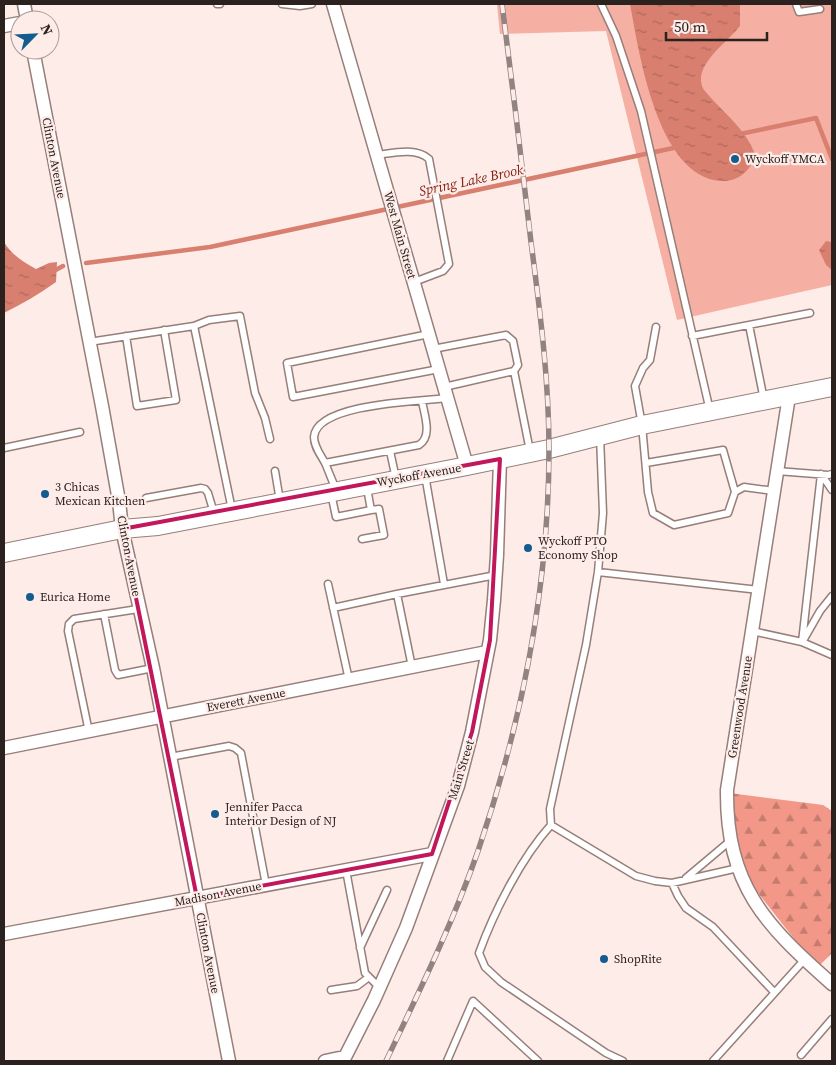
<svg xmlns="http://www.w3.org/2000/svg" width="836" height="1065" viewBox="0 0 836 1065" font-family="'Source Serif 4',serif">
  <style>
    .forest { fill: url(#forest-firs) }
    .pitch { fill: #f5b0a3 }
    .water { fill: url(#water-ripples) }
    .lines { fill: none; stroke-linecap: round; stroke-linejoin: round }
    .stream { stroke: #d87f70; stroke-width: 4.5 }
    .service-casing { stroke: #977e79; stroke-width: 9 }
    .minor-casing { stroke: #977e79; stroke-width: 15 }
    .secondary-casing { stroke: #977e79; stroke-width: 20 }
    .service { stroke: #fff; stroke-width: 6 }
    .minor { stroke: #fff; stroke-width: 12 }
    .secondary { stroke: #fff; stroke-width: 18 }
    .rail-casing { stroke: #908380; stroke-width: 5.5 }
    .rail { stroke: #fdece8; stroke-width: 4; stroke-dasharray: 11; stroke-linecap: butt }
    .marked { fill: none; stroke: #c2185b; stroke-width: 4; stroke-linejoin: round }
    .poi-dot { fill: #145b8f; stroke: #fdece8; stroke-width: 2 }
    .labels { text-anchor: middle; stroke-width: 4.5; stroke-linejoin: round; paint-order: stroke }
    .street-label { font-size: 12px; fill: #2b211f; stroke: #fdece8 }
    .poi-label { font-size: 12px; fill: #2b211f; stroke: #fdece8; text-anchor: start }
    .water-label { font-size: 14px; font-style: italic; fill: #871d10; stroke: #fdece8 }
  </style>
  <defs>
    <pattern id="forest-firs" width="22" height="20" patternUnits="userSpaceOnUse" patternTransform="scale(1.25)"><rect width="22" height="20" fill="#f39888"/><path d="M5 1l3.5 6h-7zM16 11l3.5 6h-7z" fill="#c57c6f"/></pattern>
    <pattern id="water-ripples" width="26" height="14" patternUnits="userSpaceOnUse" patternTransform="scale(1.25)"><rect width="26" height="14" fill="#d87f70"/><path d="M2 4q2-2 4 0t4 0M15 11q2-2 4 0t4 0" fill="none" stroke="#af685b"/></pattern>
  </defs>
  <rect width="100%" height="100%" fill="#fdece8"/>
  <!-- forest -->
  <path class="forest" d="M729,793L823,805L832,811V953L817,968L740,870Z"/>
  <!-- pitch -->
  <path class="pitch" d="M497,4H832V285L677,320L606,31L500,34Z"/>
  <!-- water -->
  <path class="water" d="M630,4H740V26C728,42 690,67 704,90C722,112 747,129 756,157C748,172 738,182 721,181C657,177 639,52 630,4Z
    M826,241L832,242V270L826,265L819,250Z
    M4,242C12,255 23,262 36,269L49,263L57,262L56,282C39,294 22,304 4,313Z"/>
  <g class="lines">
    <!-- stream -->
    <path class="stream" d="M740,134L816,118L832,159
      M86,263L210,247L678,147
      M52,272L63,266"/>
    <defs>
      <path id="service" d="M217,4H220
        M282,4L300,6L312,4
        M601,4L616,36L641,111L710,411
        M796,4L799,12L820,9
        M377,155C393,153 416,147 429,159L449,264L443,271L414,282
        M749,325L764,400
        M194,326L232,510
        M429,334L287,363L293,397L439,369
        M126,336L137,406L176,400L164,330
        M692,336L810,313
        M89,342L194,326L209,320L240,316L255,393L265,418L270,439
        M433,349L506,335L513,341L518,365L514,371L444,387
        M514,371L530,451
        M600,436L603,513L598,572L586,645L550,809L551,825L636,876L655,881L672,883L738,868
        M4,448L80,432
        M390,451L396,479
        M325,463L419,445C433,436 424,414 422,401
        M646,463L723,450L735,492L728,513L674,525L653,513L648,492L642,425L635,386L643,368L650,360L656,327
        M275,471L280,501
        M777,471L828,475L832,474
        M821,474L832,490
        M425,475L444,584
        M336,490C333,482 329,473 326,465C322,456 314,448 314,437C316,403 422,401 448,398
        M735,492L744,487L774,491
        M331,493L336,517L371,510L367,488
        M146,498L201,488L205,489L208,493L214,513
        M362,539L384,535L379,509L371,510
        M598,572L759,590
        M328,584L349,680
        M397,594L412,667
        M333,608L397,594L496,575
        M104,614L115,670L118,675L153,668
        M752,631L802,642L832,655
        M804,639L820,611L832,596
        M802,642L821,474
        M89,732L68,631L69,624L74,619L138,609
        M170,757L229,746L235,748L241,753L266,885
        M551,825C521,858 494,912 479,953L485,967L501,982L606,1053L623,1061
        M346,870L365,973L379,987
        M686,878L730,841
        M672,883L678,896L686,908L713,927L774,992
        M360,948L387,890
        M331,990L357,986L369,977
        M801,1055L832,1019
        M447,1061L473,1001L538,1061
        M713,1061L805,959"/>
      <path id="minor" d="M24,4L27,20
        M333,4L467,466
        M4,26L20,23
        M33,50L102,406L119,501L122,529L153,668L229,1061
        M789,396L727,790C726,885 765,925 832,984
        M4,748L487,652
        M4,934L432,854
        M325,1061L344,1057
        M343,1061L374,1000L406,928L458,786L472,732L490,640L494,600L497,555L500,459"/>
      <path id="secondary" d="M4,553L122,529L158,526L467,466L549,449L642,425L832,387"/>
    </defs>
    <!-- service casing -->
    <use href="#service" class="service-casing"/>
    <!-- minor casing -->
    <use href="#minor" class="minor-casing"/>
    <!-- secondary casing -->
    <use href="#secondary" class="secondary-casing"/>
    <!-- service -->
    <use href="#service" class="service"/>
    <!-- minor -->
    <use href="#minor" class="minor"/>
    <!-- secondary -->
    <use href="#secondary" class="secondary"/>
    <defs>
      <path id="rail" d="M386,1061C419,992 453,923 478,851C522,722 549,586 549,449C549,380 540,311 531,242C522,163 512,83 502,4"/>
    </defs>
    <!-- rail casing -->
    <use href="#rail" class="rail-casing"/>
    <!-- rail -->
    <use href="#rail" class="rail"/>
  </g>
  <!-- marked area -->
  <path class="marked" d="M500,459L490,640L472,732L432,854L197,898L122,529Z"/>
  <!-- markers -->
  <g class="poi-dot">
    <circle cx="735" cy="159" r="5"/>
    <circle cx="45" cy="494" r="5"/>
    <circle cx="528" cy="548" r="5"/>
    <circle cx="30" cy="597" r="5"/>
    <circle cx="215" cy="814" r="5"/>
    <circle cx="604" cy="959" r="5"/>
  </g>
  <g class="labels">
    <!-- street labels -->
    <g class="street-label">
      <text transform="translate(54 158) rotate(79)" y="4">Clinton Avenue</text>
      <text transform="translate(400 235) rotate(74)" y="4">West Main Street</text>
      <text transform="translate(419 475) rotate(-10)" y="4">Wyckoff Avenue</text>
      <text transform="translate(129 556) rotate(79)" y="4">Clinton Avenue</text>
      <text transform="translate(246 700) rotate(-11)" y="4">Everett Avenue</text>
      <text transform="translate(740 707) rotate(-81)" y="4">Greenwood Avenue</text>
      <text transform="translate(461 770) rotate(-73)" y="4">Main Street</text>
      <text transform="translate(218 894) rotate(-11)" y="4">Madison Avenue</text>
      <text transform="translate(208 953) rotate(79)" y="4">Clinton Avenue</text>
    </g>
    <!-- poi labels -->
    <g class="poi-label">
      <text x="745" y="163">Wyckoff YMCA</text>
      <text x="55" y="491">3 Chicas<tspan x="55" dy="14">Mexican Kitchen</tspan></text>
      <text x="538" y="545">Wyckoff PTO<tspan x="538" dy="14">Economy Shop</tspan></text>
      <text x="40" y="601">Eurica Home</text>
      <text x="225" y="811">Jennifer Pacca<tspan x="225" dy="14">Interior Design of NJ</tspan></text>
      <text x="614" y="963">ShopRite</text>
    </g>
    <!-- water labels -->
    <g class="water-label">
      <text transform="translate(471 180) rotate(-12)" y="5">Spring Lake Brook</text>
    </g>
  </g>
  <!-- border -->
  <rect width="836" height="1065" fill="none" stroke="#2b211f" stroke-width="10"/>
  <!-- north arrow -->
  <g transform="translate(35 35) rotate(66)"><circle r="24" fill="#fdece8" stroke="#a99b98"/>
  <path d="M0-4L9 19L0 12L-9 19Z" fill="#145b8f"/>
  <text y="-8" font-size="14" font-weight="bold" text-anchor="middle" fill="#2b211f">N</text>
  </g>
  <!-- scale -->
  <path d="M666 32v8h101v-8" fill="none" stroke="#2b211f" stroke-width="2.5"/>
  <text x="674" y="32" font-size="15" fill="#2b211f" stroke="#fdece8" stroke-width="4" paint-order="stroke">50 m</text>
</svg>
